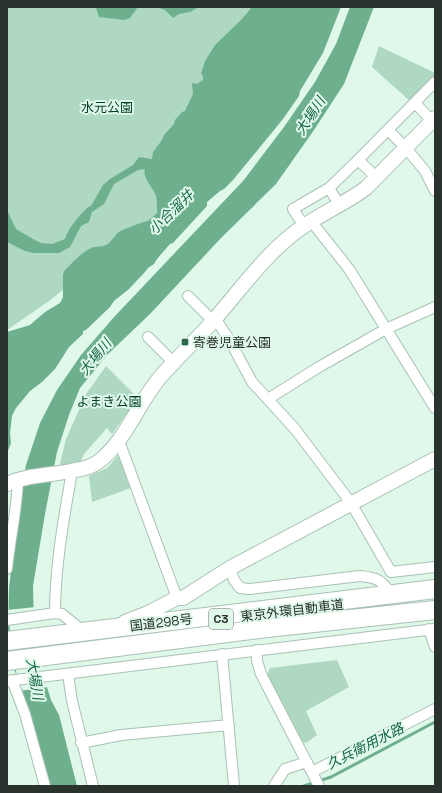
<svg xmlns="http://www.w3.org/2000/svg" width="442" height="793" viewBox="0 0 442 793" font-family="'Space Grotesk','Noto Sans JP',sans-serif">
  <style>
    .green { fill: #aed8c1 }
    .water { fill: #6eb08e }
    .pier { fill: #e0f8ea }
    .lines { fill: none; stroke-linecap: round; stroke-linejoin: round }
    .stream { stroke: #6eb08e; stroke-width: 3 }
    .street-casing { stroke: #a9c1b4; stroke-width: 12 }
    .secondary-casing { stroke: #a9c1b4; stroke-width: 16 }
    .highway-casing { stroke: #a9c1b4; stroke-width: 20 }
    .street { stroke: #fff; stroke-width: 10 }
    .secondary { stroke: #fff; stroke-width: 14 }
    .highway { stroke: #fff; stroke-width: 18 }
    .poi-dot { fill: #2f654b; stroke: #e0f8ea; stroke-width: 1.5 }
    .labels { text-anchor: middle; stroke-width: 4; stroke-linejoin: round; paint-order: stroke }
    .shield { fill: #e0f8ea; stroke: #606d66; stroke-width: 1 }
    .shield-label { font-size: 12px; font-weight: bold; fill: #29322d }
    .park-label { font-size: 13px; fill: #013c26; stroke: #e0f8ea }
    .poi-label { font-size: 13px; fill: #29322d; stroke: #e0f8ea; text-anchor: start }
    .street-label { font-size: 13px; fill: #29322d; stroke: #e0f8ea }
    .water-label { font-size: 14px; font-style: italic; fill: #166646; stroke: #e0f8ea }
  </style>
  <rect width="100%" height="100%" fill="#e0f8ea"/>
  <!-- green -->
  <path class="green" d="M7,7H274L162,210L49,301L7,330Z
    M379,46L435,73V79L410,101L372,67Z
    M106,366L138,398L112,434L107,428L84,454L79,465L59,468L66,439L86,394Z
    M120,453L131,488L92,502L89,476L107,468Z
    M337,660L349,687L306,711L317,735L306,743L302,742L267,675L270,668Z"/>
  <!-- water -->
  <path class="water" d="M92,7H138L130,18L124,20L99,17L96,8Z
    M156,7H199L190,12L179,14L173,18L165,10Z
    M252,7H341L323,53L300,91L299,96L283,119L233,180L224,189L220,191L207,202V206L173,243L170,244L157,259L154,264L148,268L145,272L129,289L114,301L110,307L86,330L83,331V334L69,347L55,369L42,382L30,391L16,408L12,416L10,433L11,443L7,453V332L30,325L45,312L60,303L63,297V274L65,270C73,262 81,253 91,248C96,246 102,247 106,245C112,242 114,235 119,232C121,230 145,221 148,221L157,213C157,207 157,202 156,196C153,187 142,178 145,169L138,170L114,184L104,204L92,212L89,222L81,226L70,247L59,253H33L25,251L7,242V210L16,229L33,239L41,243L52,244L65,239C69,227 79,216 88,207L91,206L103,185L110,179L133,165L139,157L152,159L153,152L162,140L164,135L174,124L175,120L182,112L185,111L193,94L192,83L197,84L203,80V76L201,74L205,61L215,45L242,19Z
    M350,7H374L344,84L314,130L276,184L221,238L151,313L107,355L80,388L69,415L57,452L45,514L33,586L34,624L38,658L51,700L59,715L77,786H50L29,711L12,663L8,629L9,588L16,526L26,465L40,423L57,390L81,355L115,316L243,181L284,127L315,82L336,44Z"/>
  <!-- pier -->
  <path class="pier" d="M36,607L40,658L49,687L19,691L7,610Z"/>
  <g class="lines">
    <!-- stream -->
    <path class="stream" d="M304,786L331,777L435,722"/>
    <defs>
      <path id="street" d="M415,103L432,121
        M388,130L405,147L425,171L435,191
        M376,177L358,160L435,82
        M329,188L340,206
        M311,221L349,269L435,408
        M304,226L293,209L329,188L358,160
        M188,296L213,321
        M215,318L230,341L252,382L295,429L351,503L391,572L435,567
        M148,337L174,363
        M268,399L319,367L386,329L435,307
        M119,441L177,598
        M230,568L234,580L240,588L250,589L360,576C379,578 380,580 392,594
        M7,569C10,539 17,510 18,480
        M55,613C55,565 64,518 72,471
        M7,620L55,613L62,614L84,632
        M429,629L435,647
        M257,650V661L261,674L319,786
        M222,654L234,786
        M68,674L72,701L93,786
        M12,680L25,714L45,786
        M7,681L435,629
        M81,743L121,735L229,725
        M312,772L435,709
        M274,786L285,769L307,762"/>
      <path id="secondary" d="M7,484C24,475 55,475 75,470C83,469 91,467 98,462C127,440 138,402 162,375C179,356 197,339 214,320C241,289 270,248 304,226C324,212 346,203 366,188L435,118
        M125,622L148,613L177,598H183L230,568L435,459"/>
      <path id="highway" d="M7,641L435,589
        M7,661L276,627L435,610"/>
    </defs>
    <!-- street casing -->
    <use href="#street" class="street-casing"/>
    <!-- secondary casing -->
    <use href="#secondary" class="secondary-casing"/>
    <!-- highway casing -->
    <use href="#highway" class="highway-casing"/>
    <!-- street -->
    <use href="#street" class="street"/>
    <!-- secondary -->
    <use href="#secondary" class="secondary"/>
    <!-- highway -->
    <use href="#highway" class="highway"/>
  </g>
  <!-- markers -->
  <rect class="poi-dot" x="181" y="338" width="8" height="8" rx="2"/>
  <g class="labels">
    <!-- shield labels -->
    <rect class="shield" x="209" y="609" width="24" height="20" rx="3"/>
    <g class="shield-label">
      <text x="221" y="623">C3</text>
    </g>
    <!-- park labels -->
    <g class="park-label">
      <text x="107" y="112">水元公園</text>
      <text x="109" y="406">よまき公園</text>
    </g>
    <!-- poi labels -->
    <g class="poi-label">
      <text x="193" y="347">寄巻児童公園</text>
    </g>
    <!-- street labels -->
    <g class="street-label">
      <text transform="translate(292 610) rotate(-7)" y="5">東京外環自動車道</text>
      <text transform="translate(161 622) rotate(-7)" y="5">国道298号</text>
    </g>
    <!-- water labels -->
    <g class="water-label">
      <text transform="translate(310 116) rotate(-57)" y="5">大場川</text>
      <text transform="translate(171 212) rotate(-44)" y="5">小合溜井</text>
      <text transform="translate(95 357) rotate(-51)" y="5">大場川</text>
      <text transform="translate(35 679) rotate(80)" y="5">大場川</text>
      <text transform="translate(365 746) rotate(-27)" y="5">久兵衛用水路</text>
    </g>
  </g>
  <!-- border -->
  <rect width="442" height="793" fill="none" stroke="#29322d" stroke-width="16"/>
</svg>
